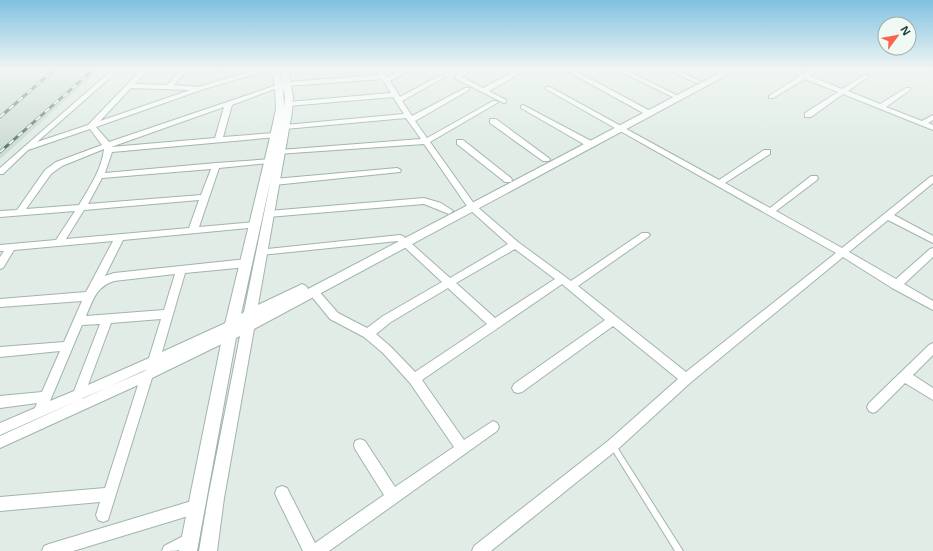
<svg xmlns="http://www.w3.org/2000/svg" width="933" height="551" viewBox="0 0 933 551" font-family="'Noto Sans',sans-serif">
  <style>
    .built { fill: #cedcd4 }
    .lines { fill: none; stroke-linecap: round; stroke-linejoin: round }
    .service-casing { stroke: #a2b4ab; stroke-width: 2 }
    .minor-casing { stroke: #a2b4ab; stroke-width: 2 }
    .tertiary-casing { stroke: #a2b4ab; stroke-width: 2 }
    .service { fill: #fff; fill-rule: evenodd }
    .minor { fill: #fff; fill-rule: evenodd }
    .tertiary { fill: #fff; fill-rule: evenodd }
    .rail-casing { stroke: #5a7a6d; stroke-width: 3 }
    .rail { stroke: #f1f9f4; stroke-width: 2; stroke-dasharray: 6; stroke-linecap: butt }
  </style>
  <rect width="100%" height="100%" fill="#e0ece5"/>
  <!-- built -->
  <path class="built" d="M0,69H100L0,159Z"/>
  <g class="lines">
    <defs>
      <path id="service" d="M613,443L615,444L683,551H675L611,448L610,446L611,444Z"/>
      <path id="minor" d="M113,69H120L37,142L88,125L142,69H149L135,84L167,85L181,69H188L174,85L198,87L251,71L277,69L252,75L204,89L96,127L109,142L277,85L282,86L232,105L223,137L274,133H277V137L112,152L105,173L216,163L272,159L273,161L269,163L219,168L199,227L255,222L260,225L258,227L123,240L105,276L114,273L247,259L250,260L252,263L250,266L247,267L185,273L162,352L232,320L236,321L237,324L236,327L220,335L230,330L234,332L236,335L234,338L152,378L108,520L103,522L98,520L96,515L100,502L0,511V497L105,488L138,385L0,448V436L79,400L0,435V423L35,408L37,403L0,408V396L42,392L60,351L0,357V347L64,342L82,301L0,307V299L86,292L113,241L14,250L3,268L0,269V257L4,251H0V245L56,240L75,211L0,217V211L17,210L45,170L56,162L102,145L90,129L28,150L3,174H0V168ZM131,88L190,90L100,121ZM224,107L215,138L111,147ZM104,149C102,169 89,188 79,205L26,209L51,174L62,166ZM211,169L201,195L88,204L102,178ZM199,200L189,228L66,239L84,210ZM175,274L164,310L86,316C93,300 96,287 114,281ZM161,319L149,358L88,385L111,323ZM100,324L74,391L50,401L82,325ZM147,370L143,371L82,399L83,398Z
        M209,69H231V70L228,72Z
        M376,69H382L387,77L403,69H412L390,81L400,97L439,76H443V78L402,101L412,116L465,88H469V90L415,121L427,138L493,101H497V103L430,142L475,205L518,242L571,281L642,233H648L650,235L648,237L578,286L686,372L836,253L546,89V87H550L719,180L764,150H770V154L725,183L770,208L811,176H817L818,178L817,180L776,211L842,248L930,177L933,176V183L894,215L933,236V243L888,220L849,252L896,279L930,249L933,248V257L904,284L933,301V310L892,288L843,257L690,383L618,449L491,551H472L474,546L608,441L678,379L613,326L522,392L518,393L514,392L512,388L514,384L605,320L562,284L422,380L464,440L493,421L497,423L499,427L497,431L329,551H303L277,498L275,493L277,488L282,486L287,488L315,543L384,495L355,449L354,445L355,441L360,439L365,441L395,487L454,447L410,383L383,353L364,337L330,319L308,292L309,289H317L338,313L367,328L383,316L442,282L398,241L261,255L256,252L258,250L400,235L403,236L450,278L508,244L469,209L424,144L277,154L276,152L280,150L421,139L406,118L285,129L281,127L285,125L404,114L393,97L288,106L284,104L288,102L391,93L382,79L287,86L284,84L287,82L380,75ZM515,249L555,279L495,318L456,283ZM448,288L487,324L415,372L391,347L376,334L391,322Z
        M465,69H474L462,77L483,88L519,69H528L489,91L506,100V102L504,103L456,79L455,78L458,74Z
        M563,69H572L654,113L653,115H647Z
        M615,69H624L682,98L677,99Z
        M667,69H676L701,82L696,83Z
        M784,69H794L804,74L811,69H819L810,76L842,89L864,75H868V77L848,91L880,104L906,88H910V90L886,107L922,121L933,115V120L928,123L933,125V130L843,94L811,117H805V113L838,92L805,79L773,98H769V96L800,76Z
        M523,105L593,142L594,144L593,146H587L521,108V106Z
        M490,119H496L550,159L549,161H543L490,123Z
        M457,140H463L511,178L512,180L511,182H505L457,144Z
        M397,168L401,170L400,172L274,185L270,182L274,179Z
        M424,198L441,203L453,211L449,214L424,204L268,217L264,214L268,211Z
        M933,343V355L913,375L933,388V400L905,383L877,411L873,413L869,411L867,407L869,403L929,345Z
        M195,500L200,502L202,507L200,512L195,514L73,551H42L44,546L49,544Z
        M189,533L194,535L196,540C191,551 174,551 162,551L164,546Z"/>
      <path id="tertiary" d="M271,69H279L283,86L280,69H288L293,97L292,112L258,305L298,286L302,284L306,286L308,289L727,69H738L254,329L224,498L217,551H199L208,498L240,336L236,338L197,551H179L225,324L268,146L276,109L275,86ZM283,86L285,97L284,107ZM272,174L244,312L241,314Z"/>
    </defs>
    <!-- service casing -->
    <use href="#service" class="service-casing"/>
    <!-- minor casing -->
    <use href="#minor" class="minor-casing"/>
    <!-- tertiary casing -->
    <use href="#tertiary" class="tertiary-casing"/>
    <!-- service -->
    <use href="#service" class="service"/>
    <!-- minor -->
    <use href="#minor" class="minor"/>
    <!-- tertiary -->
    <use href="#tertiary" class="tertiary"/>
    <defs>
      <path id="rail" d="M0,117L55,69
        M0,152L94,69"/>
    </defs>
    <!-- rail casing -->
    <use href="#rail" class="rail-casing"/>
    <!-- rail -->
    <use href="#rail" class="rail"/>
  </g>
  <!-- sky -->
  <linearGradient id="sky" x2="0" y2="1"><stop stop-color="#7fc1e1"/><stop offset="0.47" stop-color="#f1f6f3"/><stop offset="1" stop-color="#f1f6f3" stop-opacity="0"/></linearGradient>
  <rect width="933" height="147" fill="url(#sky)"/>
  <!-- north arrow -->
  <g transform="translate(897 36) rotate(58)"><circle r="19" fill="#f1f9f4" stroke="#9daea6"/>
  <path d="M0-3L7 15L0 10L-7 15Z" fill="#fd604e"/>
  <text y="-6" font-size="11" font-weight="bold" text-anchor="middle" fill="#1f3e31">N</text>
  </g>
</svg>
